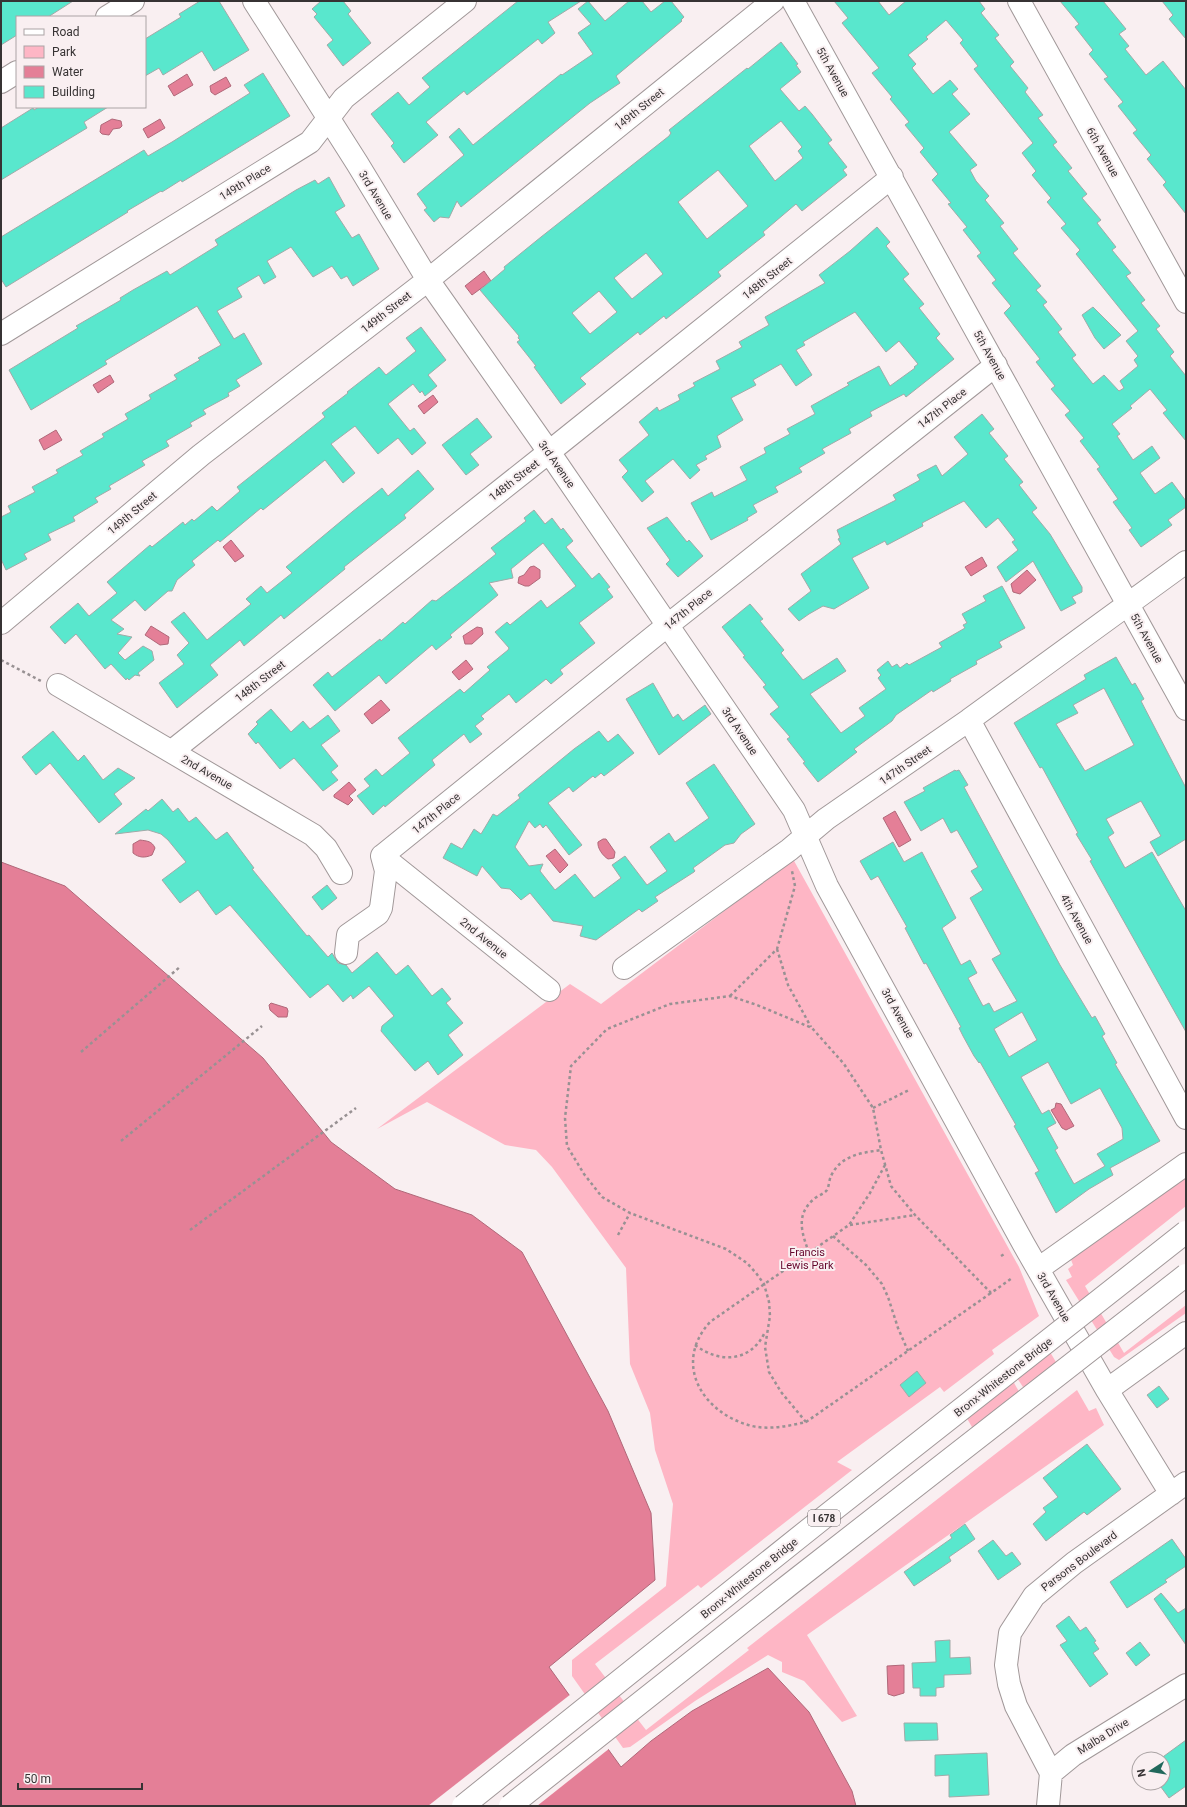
<svg xmlns="http://www.w3.org/2000/svg" width="1187" height="1807" viewBox="0 0 1187 1807" font-family="Roboto,sans-serif">
  <style>
    .green { fill: #feb6c5 }
    .water { fill: #e47f97; stroke: #b06879 }
    .pier { fill: #f9eff1 }
    .building { fill: #59e7cd; stroke: #a1aaa8; fill-rule: evenodd }
    .lines { fill: none; stroke-linecap: round; stroke-linejoin: round }
    .minor-casing { stroke: #a19899; stroke-width: 24 }
    .path { stroke: #989193; stroke-width: 2.5; stroke-dasharray: 3 3; stroke-linecap: butt }
    .minor { stroke: #fff; stroke-width: 22 }
    .highway-bridge-casing { stroke: #a19899; stroke-width: 24; stroke-linecap: butt }
    .highway-bridge { stroke: #fff; stroke-width: 22 }
    .labels { text-anchor: middle; stroke-width: 4; stroke-linejoin: round; paint-order: stroke }
    .shield { fill: #f9eff1; stroke: #716b6d; stroke-width: 1 }
    .shield-label { font-size: 10px; font-weight: bold; fill: #373334 }
    .street-label { font-size: 11px; fill: #373334; stroke: #f9eff1 }
    .park-label { font-size: 11px; fill: #65062c; stroke: #f9eff1 }
  </style>
  <rect width="100%" height="100%" fill="#f9eff1"/>
  <!-- green -->
  <path class="green" d="M793,859L1019,1267L1039,1316L992,1350L994,1354L944,1392L940,1387L837,1462L852,1470L701,1588L698,1585L595,1664L646,1730L749,1650L747,1648L1077,1390L1089,1411L1096,1408L1104,1425L807,1635L857,1716L842,1722L804,1681L782,1672V1662L768,1655L695,1701L630,1747L623,1748L572,1676V1660L666,1586L673,1504L655,1450L650,1413L630,1364L626,1268L552,1167L536,1150L505,1145L427,1102L377,1129L570,984L601,1004Z
    M1186,1175V1206L1085,1286L1124,1353L1186,1305V1313L1119,1360L1114,1357L1066,1280L1072,1277L1068,1269L1073,1265L1070,1257Z
    M1040,1335L1063,1374L1033,1402L1005,1360Z
    M1003,1363L1027,1406L980,1441L957,1401Z"/>
  <!-- water -->
  <path class="water" d="M187,74L193,85L174,96L168,86Z
    M226,77L231,86L215,95L211,92L210,86Z
    M112,119L121,121L122,126L120,128L113,129L109,135L102,134L100,132L101,125Z
    M160,119L165,128L148,138L143,129Z
    M484,271L491,281L472,295L465,286Z
    M110,375L114,382L98,393L93,385Z
    M433,395L438,402L424,414L418,406Z
    M56,430L62,440L44,450L39,440Z
    M231,540L244,556L235,562L223,547Z
    M982,557L987,566L971,576L965,567Z
    M534,566L540,570V578L529,586H525L518,583L519,577L524,575L530,567Z
    M1027,570L1036,580L1020,594L1013,592L1011,584Z
    M151,626L169,637L168,644L160,645L145,635Z
    M477,627L482,628L483,634L472,644H465L463,636Z
    M466,660L473,669L459,680L452,672Z
    M381,700L390,710L372,724L364,714Z
    M349,782L356,790L349,796L353,800L348,805L334,797V795Z
    M895,811L911,840L899,847L883,818Z
    M603,839H606L615,852L614,858L608,859C603,856 597,848 598,842Z
    M140,840C147,841 152,841 155,848L152,855C145,858 139,858 133,853V844Z
    M555,849L568,865L560,873L546,856Z
    M1,862L65,886L263,1058L331,1142L395,1189L472,1215L522,1252L608,1411L651,1513L655,1580L549,1667L621,1767L651,1741L692,1711L768,1668L809,1712L852,1791L856,1806H1Z
    M271,1003L287,1008L288,1011L287,1017H278L270,1010L269,1005Z
    M1056,1103L1061,1104L1074,1126L1066,1130L1062,1128L1051,1110L1055,1108Z
    M904,1665V1693L894,1696L888,1694L887,1666Z"/>
  <!-- pier -->
  <path class="pier" d="M571,1694L610,1748L537,1806H428Z"/>
  <!-- building -->
  <path class="building" d="M1,1H73L48,17H17V35L1,45Z
    M200,1H219L249,50L214,71L202,51L163,75L159,68L145,76V39L181,17L179,14Z
    M321,1H343L351,11L348,14L371,43L343,66L327,45L333,40L314,17L317,14L312,9Z
    M518,1H581L548,22L555,33L542,44L538,39L467,95L464,91L426,122L438,135L404,163L391,146L394,143L371,114L398,92L409,105L430,87L422,78Z
    M588,1L605,21L629,1H642L651,12L665,1H671L684,17L681,20L682,21L616,76L620,83L590,103L461,207L457,201L449,218L440,217L434,222L424,210L427,208L417,194L464,155L449,137L459,128L473,145L561,74L562,75L593,54L578,33L591,24L578,9Z
    M834,1H878L889,15L906,1H979L985,9L981,13L999,35L995,38L1014,62L1010,66L1028,88L1025,92L1043,115L1038,118L1057,142L1053,145L1072,168L1068,171L1087,194L1082,198L1101,220L1097,223L1116,247L1112,250L1131,273L1126,276L1145,300L1141,303L1160,326L1156,329L1174,352L1170,356L1186,376V441L1163,413L1167,410L1150,389L1130,406L1132,408L1112,424L1120,434L1117,436L1133,460L1152,446L1160,458L1140,473L1155,494L1172,482L1186,501V507L1168,520L1172,525L1141,547L1129,530L1132,528L1113,502L1118,499L1097,469L1100,467L1080,441L1084,438L1065,415L1070,411L1051,389L1055,386L1036,362L1040,359L1004,313L1011,306L992,283L996,280L977,256L981,253L963,230L967,227L948,204L951,203L932,180L938,174L920,152L924,148L905,125L909,122L890,99L892,97L872,73L879,68L842,23L848,18ZM946,20L963,40L960,43L978,66L974,69L1033,143L1022,153L1036,171L1032,175L1051,198L1047,202L1066,224L1061,228L1080,250L1076,254L1138,331L1126,341L1138,356L1134,360L1138,366L1120,381L1124,388L1119,391L1104,375L1093,384L1072,358L1076,355L1058,332L1062,329L1043,305L1047,302L1036,290L1041,286L1013,253L1018,249L1000,226L1004,223L985,200L989,196L976,181L970,170L977,165L949,132L970,114L952,94L958,89L950,80L933,94L912,68L916,64L908,55L928,39L926,37Z
    M1060,1H1103L1126,29L1119,34L1129,46L1125,49L1146,75L1163,61L1186,90V214L1163,185L1166,182L1147,159L1151,155L1133,133L1137,130L1118,106L1123,102L1104,79L1108,77L1089,54L1093,50L1075,27L1079,24Z
    M1162,1H1186V39L1169,19L1173,15Z
    M781,42L798,64L796,65L801,72L780,89L799,111L805,106L812,114L832,140L828,143L847,167L843,170L847,175L802,211L796,204L763,232L765,235L718,272L721,276L666,319L664,316L640,335L638,332L580,378L586,384L561,404L534,367L536,366L517,342L520,340L518,338L519,336L480,290L505,269L504,267L541,237L669,136L671,133L669,130L747,68L748,69ZM781,121L802,147L798,151L803,158L775,181L749,146ZM718,170L748,206L707,239L678,202ZM646,253L663,274L632,299L614,278ZM599,291L617,312L590,334L572,313Z
    M263,73L290,116L182,182L181,180L162,192L161,191L127,211L128,212L6,287L1,279V237L144,150L148,156L172,142L250,93L244,85Z
    M39,107H108L84,122L87,128L1,180V128L33,108L34,110Z
    M329,177L345,206L335,212L352,238L359,234L379,269L353,286L347,276L341,279L332,266L313,277L291,247L267,261L276,277L264,284L259,275L237,288L242,297L217,311L234,339L244,333L262,364L236,380L240,386L228,393L229,396L203,410L206,414L190,423L192,426L166,441L169,446L142,461L145,465L109,486L111,489L95,498L98,502L73,517L75,521L48,534L51,540L24,554L27,559L6,570L1,559V517L11,512L8,506L35,492L32,487L58,473L56,470L83,455L80,451L104,437L102,434L128,419L125,414L151,399L149,395L177,379L174,375L200,360L198,358L221,345L197,306L105,361L107,364L31,410L9,370L78,328L76,326L121,300L120,298L133,290L167,271L170,275L218,245L215,240L296,190L315,180L318,184Z
    M877,227L890,242L886,246L909,274L903,279L924,304L919,308L940,334L936,338L954,359L906,397L904,394L870,412L872,416L849,429L851,433L822,449L825,453L799,468L802,472L775,487L778,492L753,505L757,512L747,518L748,520L711,540L691,503L712,492L714,497L747,480L740,467L766,453L764,448L790,434L787,429L815,414L811,406L849,385L847,383L879,366L890,386L915,368L914,367L918,364L899,341L886,352L855,312L803,342L805,345L796,350L812,375L796,386L781,364L753,380L756,385L731,398L743,420L717,436L721,447L705,456L707,459L696,465L700,470L690,479L673,459L645,481L654,492L642,502L622,477L628,471L619,460L649,435L639,422L657,407L659,411L680,400L678,395L695,386L693,383L720,369L716,361L742,347L739,342L769,325L765,317L825,283L819,275L850,251Z
    M1093,307L1121,335L1104,349L1095,338L1082,315Z
    M421,327L446,360L428,375L437,386L425,396L422,391L420,393L413,384L388,404L410,431L414,428L426,443L412,455L398,438L378,454L355,426L331,444L355,473L343,483L325,460L263,510L261,508L220,542L218,540L192,561L195,565L177,580L172,591H168L145,611L135,600L111,620L124,629L117,634L132,637L118,653L125,660L143,646L152,651L154,660L138,673L140,676L135,675L129,680L127,678L126,680L111,664L105,669L76,634L65,644L50,627L78,603L89,616L117,593L107,582L150,545L152,547L183,522L185,525L192,519L194,521L212,506L217,511L240,491L237,487L325,417L322,413L348,393L347,392L379,367L386,375L416,351L406,338Z
    M982,414L994,429L989,433L1008,456L1004,459L1023,482L1019,485L1037,508L1032,512L1050,534L1082,587V592L1072,597L1076,603L1061,611L1033,561L1006,582L997,567L1018,550L1012,542L1015,540L998,518L986,528L964,501L922,523L923,526L887,545L885,541L852,558L869,588L834,609L823,606L809,614L799,621L788,609L811,591L801,574L841,544L838,539L840,538L837,530L896,500L893,495L920,480L917,475L936,465L942,476L968,454L954,437Z
    M477,418L492,437L470,454L479,465L466,475L442,445Z
    M418,470L434,489L404,515L406,518L344,567L345,569L284,619L281,615L244,646L240,640L210,665L218,675L177,708L159,683L184,664L177,655L189,643L171,622L184,612L207,640L251,604L246,599L261,586L267,593L292,573L286,567L352,512L382,488L388,496Z
    M534,510L545,524L552,518L561,530L563,528L573,541L566,547L592,579L599,573L610,587L607,589L613,597L579,623L595,643L560,670L563,674L551,684L546,679L516,703L509,694L481,716L484,719L475,726L482,734L470,743L464,734L432,760L435,765L385,807L384,805L373,815L357,796L370,786L364,779L376,769L382,776L410,753L398,738L460,689L464,693L490,670L487,667L508,650L509,648L495,632L507,622L510,625L541,600L547,608L576,586L543,543L511,569L513,578L489,583L498,595L450,635L452,637L436,650L432,645L386,684L379,675L335,711L313,685L328,672L332,677L380,639L381,641L403,622L405,624L432,600L436,601L467,577L496,554L491,548L526,521L524,518Z
    M667,517L687,542L689,540L703,556L678,577L666,564L670,560L647,528Z
    M1002,586L1025,628L999,642L1002,647L976,661L977,664L950,679L951,681L933,692L932,690L896,715L892,721L854,749L857,752L818,782L803,763L805,762L787,739L790,737L770,714L779,707L763,687L766,685L743,657L745,656L722,627L750,604L763,619L760,621L784,650L781,653L803,680L837,658L846,671L810,694L841,733L865,716L859,708L886,689L878,678L881,675L877,670L888,661L892,667L897,664L900,668L907,663L909,665L942,647L939,643L965,628L963,625L967,623L962,614L986,601L983,596Z
    M1116,657L1132,685L1135,683L1144,699L1141,701L1186,788V839L1158,856L1150,842L1161,836L1141,801L1106,819L1114,833L1108,837L1125,868L1152,852L1186,911V1032L1090,861L1092,860L1076,834L1078,833L1042,767L1040,768L1014,723L1086,679L1084,675ZM1104,688L1134,745L1085,771L1056,724L1078,713L1073,705Z
    M653,683L673,718L678,714L683,721L705,705L711,714L659,755L626,699Z
    M271,709L291,732L303,721L310,729L328,715L340,731L321,745L338,766L331,772L338,780L323,791L294,758L280,769L258,742L256,744L248,734L258,724L256,722Z
    M53,731L78,761L84,755L103,780L118,768L135,778L114,794L122,804L99,823L50,763L36,775L22,757Z
    M599,731L608,742L618,734L634,753L604,776L601,773L595,778L593,776L573,792L569,787L548,803L582,845L569,855L546,825L543,828L540,824L535,828L529,821L515,847L529,866L543,864L540,871L555,890L575,874L594,898L621,878L612,865L625,856L647,885L667,871L650,847L669,833L675,842L709,818L686,783L714,764L755,824L741,834L734,843L725,845L693,868L695,871L694,872L655,897L658,901L642,912L639,909L596,940L580,936L583,926L553,921L530,893L521,900L510,889L501,888L482,866L477,876L443,858L451,843L462,849L474,829L481,834L493,814L497,816L520,798L518,795L574,749Z
    M955,770L956,771L959,770L968,785L964,787L1060,965L1092,1018L1095,1016L1105,1034L1102,1036L1117,1063L1115,1064L1160,1141L1110,1168L1113,1175L1089,1189L1056,1213L1035,1173L1039,1171L1014,1126L1016,1125L980,1062L979,1063L974,1056L963,1036L959,1028L961,1027L926,963L924,964L905,928L907,927L878,876L871,880L860,861L893,842L904,862L922,852L956,918L942,928L961,965L970,960L977,973L968,978L983,1006L989,1003L994,1012L1017,1001L992,959L1001,954L970,898L983,890L971,871L978,867L957,830L951,833L943,818L921,831L904,802L925,791L923,788ZM1022,1012L1037,1040L1009,1057L994,1029ZM1048,1062L1071,1104L1100,1088L1122,1128L1123,1139L1097,1154L1105,1166L1074,1184L1055,1150L1058,1148L1047,1128L1056,1123L1049,1110L1042,1114L1021,1077Z
    M162,799L173,812L178,808L189,822L196,817L216,840L227,832L254,868L252,869L307,936L309,935L328,957L332,953L338,963L346,965L352,973L377,952L396,975L408,965L432,996L442,988L451,999L446,1003L463,1023L448,1035L463,1055L438,1075L428,1061L415,1071L381,1031L382,1026L394,1016L369,986L353,999L351,995L343,1002L328,984L310,998L230,905L216,915L198,890L180,903L162,880L186,862L168,840L161,834L148,830L115,834L146,809L148,811Z
    M327,885L337,898L322,910L312,897Z
    M917,1371L926,1383L909,1397L900,1385Z
    M1159,1386L1169,1399L1157,1408L1147,1395Z
    M1087,1444L1121,1489L1087,1515L1084,1512L1046,1541L1033,1524L1046,1512L1043,1508L1058,1497L1043,1478Z
    M965,1524L975,1539L949,1557L951,1561L914,1586L904,1572L952,1538L950,1535Z
    M1172,1539L1186,1559V1566L1165,1580L1167,1582L1127,1608L1110,1582Z
    M993,1540L1006,1556L1012,1552L1021,1564L998,1580L978,1551Z
    M1161,1593L1178,1613L1186,1608V1645L1154,1599Z
    M1069,1616L1080,1631L1086,1627L1096,1641L1094,1642L1099,1649L1093,1653L1108,1674L1090,1687L1060,1645L1067,1641L1056,1626Z
    M950,1640V1658L970,1657L971,1674L944,1675V1687L936,1688V1696H920V1688H913L912,1663L936,1662L935,1641Z
    M1140,1642L1150,1655L1136,1666L1126,1653Z
    M904,1723H937L938,1740L905,1741Z
    M1186,1740V1786L1169,1798L1158,1783H1163V1759H1160Z
    M987,1753L989,1795L949,1797V1775L935,1776V1755Z"/>
  <g class="lines">
    <defs>
      <path id="minor" d="M254,1L357,163L428,280L549,452L794,810L827,886L1023,1243L1107,1390L1171,1494
        M793,1L1186,709
        M1019,1L1186,302
        M107,17L133,1
        M1,82L17,72
        M1,334L310,142L344,98L465,1
        M1,623L201,455L428,280L773,1
        M58,685L313,835L326,848L341,873
        M969,720L1186,1118
        M172,751L549,452L892,177
        M382,856L668,625L996,365
        M382,856L549,990
        M346,953L348,935L378,914L381,908L386,871L382,856
        M624,968L789,850L826,819L969,720L1186,562
        M1038,1269L1186,1164
        M1107,1390L1186,1333
        M1051,1773L1016,1706L1009,1684L1006,1665L1010,1633L1034,1596L1074,1563L1186,1483
        M1048,1806L1051,1773L1073,1755L1186,1685"/>
    </defs>
    <!-- minor casing -->
    <use href="#minor" class="minor-casing"/>
    <!-- path -->
    <path class="path" d="M1,660L41,681
      M777,949L788,985L811,1027
      M730,996L777,949L795,886L792,871
      M81,1052L181,966
      M873,1108L909,1090
      M121,1141L262,1026
      M885,1165L870,1193L849,1225L710,1322C672,1364 703,1414 752,1426C770,1430 788,1426 806,1422L991,1293
      M850,1225L915,1215
      M190,1230L356,1108
      M618,1235L630,1213
      M833,1236L866,1265L882,1284L888,1297L898,1328L908,1351
      M809,1253C802,1233 795,1215 814,1199C817,1196 824,1194 827,1190C829,1187 829,1180 831,1176C841,1155 861,1153 881,1150
      M1001,1256L1006,1253
      M695,1345C720,1364 751,1362 765,1332
      M806,1422L781,1392L769,1372L765,1347L770,1316L769,1302L764,1284L756,1273L747,1263L726,1249L630,1213L602,1197L584,1174L567,1146L565,1118L571,1066L607,1029L670,1004L730,996L757,1005L812,1028L844,1064L873,1108L881,1150L891,1186L915,1215L991,1293L1012,1278"/>
    <!-- minor -->
    <use href="#minor" class="minor"/>
    <defs>
      <path id="highway-bridge" d="M463,1806L827,1515L1186,1232
        M510,1806L789,1585L1186,1275"/>
    </defs>
    <!-- highway-bridge casing -->
    <use href="#highway-bridge" class="highway-bridge-casing"/>
    <!-- highway-bridge -->
    <use href="#highway-bridge" class="highway-bridge"/>
  </g>
  <g class="labels">
    <!-- shield labels -->
    <rect class="shield" x="808" y="1510" width="32" height="16" rx="3"/>
    <g class="shield-label">
      <text x="824" y="1522">I 678</text>
    </g>
    <!-- street labels -->
    <g class="street-label">
      <text transform="translate(833 72) rotate(61)" y="4">5th Avenue</text>
      <text transform="translate(639 109) rotate(-39)" y="4">149th Street</text>
      <text transform="translate(1103 152) rotate(61)" y="4">6th Avenue</text>
      <text transform="translate(245 182) rotate(-32)" y="4">149th Place</text>
      <text transform="translate(376 195) rotate(59)" y="4">3rd Avenue</text>
      <text transform="translate(767 278) rotate(-39)" y="4">148th Street</text>
      <text transform="translate(386 312) rotate(-38)" y="4">149th Street</text>
      <text transform="translate(990 355) rotate(61)" y="4">5th Avenue</text>
      <text transform="translate(942 408) rotate(-38)" y="4">147th Place</text>
      <text transform="translate(557 464) rotate(55)" y="4">3rd Avenue</text>
      <text transform="translate(514 480) rotate(-38)" y="4">148th Street</text>
      <text transform="translate(132 513) rotate(-40)" y="4">149th Street</text>
      <text transform="translate(688 609) rotate(-39)" y="4">147th Place</text>
      <text transform="translate(1147 638) rotate(61)" y="4">5th Avenue</text>
      <text transform="translate(260 681) rotate(-38)" y="4">148th Street</text>
      <text transform="translate(740 731) rotate(56)" y="4">3rd Avenue</text>
      <text transform="translate(905 765) rotate(-35)" y="4">147th Street</text>
      <text transform="translate(207 772) rotate(30)" y="4">2nd Avenue</text>
      <text transform="translate(436 813) rotate(-39)" y="4">147th Place</text>
      <text transform="translate(1077 919) rotate(61)" y="4">4th Avenue</text>
      <text transform="translate(484 938) rotate(39)" y="4">2nd Avenue</text>
      <text transform="translate(898 1013) rotate(61)" y="4">3rd Avenue</text>
      <text transform="translate(1054 1297) rotate(60)" y="4">3rd Avenue</text>
      <text transform="translate(1003 1377) rotate(-38)" y="4">Bronx-Whitestone Bridge</text>
      <text transform="translate(1079 1561) rotate(-37)" y="4">Parsons Boulevard</text>
      <text transform="translate(749 1578) rotate(-39)" y="4">Bronx-Whitestone Bridge</text>
      <text transform="translate(1103 1736) rotate(-32)" y="4">Malba Drive</text>
    </g>
    <!-- park labels -->
    <g class="park-label">
      <text x="807" y="1256">Francis<tspan x="807" dy="13">Lewis Park</tspan></text>
    </g>
  </g>
  <!-- border -->
  <rect width="1187" height="1807" fill="none" stroke="#373334" stroke-width="4"/>
  <!-- legend -->
  <rect x="16" y="16" width="130" height="92" fill="#f9eff1" stroke="#aba4a5"/>
  <rect x="24" y="29" width="20" height="6" fill="#ffffff" stroke="#aba4a5"/>
  <text x="52" y="36" font-size="12" fill="#373334">Road</text>
  <rect x="24" y="46" width="20" height="12" fill="#feb6c5" stroke="#aba4a5"/>
  <text x="52" y="56" font-size="12" fill="#373334">Park</text>
  <rect x="24" y="66" width="20" height="12" fill="#e47f97" stroke="#aba4a5"/>
  <text x="52" y="76" font-size="12" fill="#373334">Water</text>
  <rect x="24" y="86" width="20" height="12" fill="#59e7cd" stroke="#aba4a5"/>
  <text x="52" y="96" font-size="12" fill="#373334">Building</text>
  <!-- north arrow -->
  <g transform="translate(1151 1771) rotate(258)"><circle r="19" fill="#f9eff1" stroke="#aba4a5"/>
  <path d="M0-3L7 15L0 10L-7 15Z" fill="#21685b"/>
  <text y="-6" font-size="11" font-weight="bold" text-anchor="middle" fill="#373334">N</text>
  </g>
  <!-- scale -->
  <path d="M18 1783v6h124v-6" fill="none" stroke="#373334" stroke-width="2"/>
  <text x="24" y="1783" font-size="12" fill="#373334" stroke="#f9eff1" stroke-width="3" paint-order="stroke">50 m</text>
</svg>
